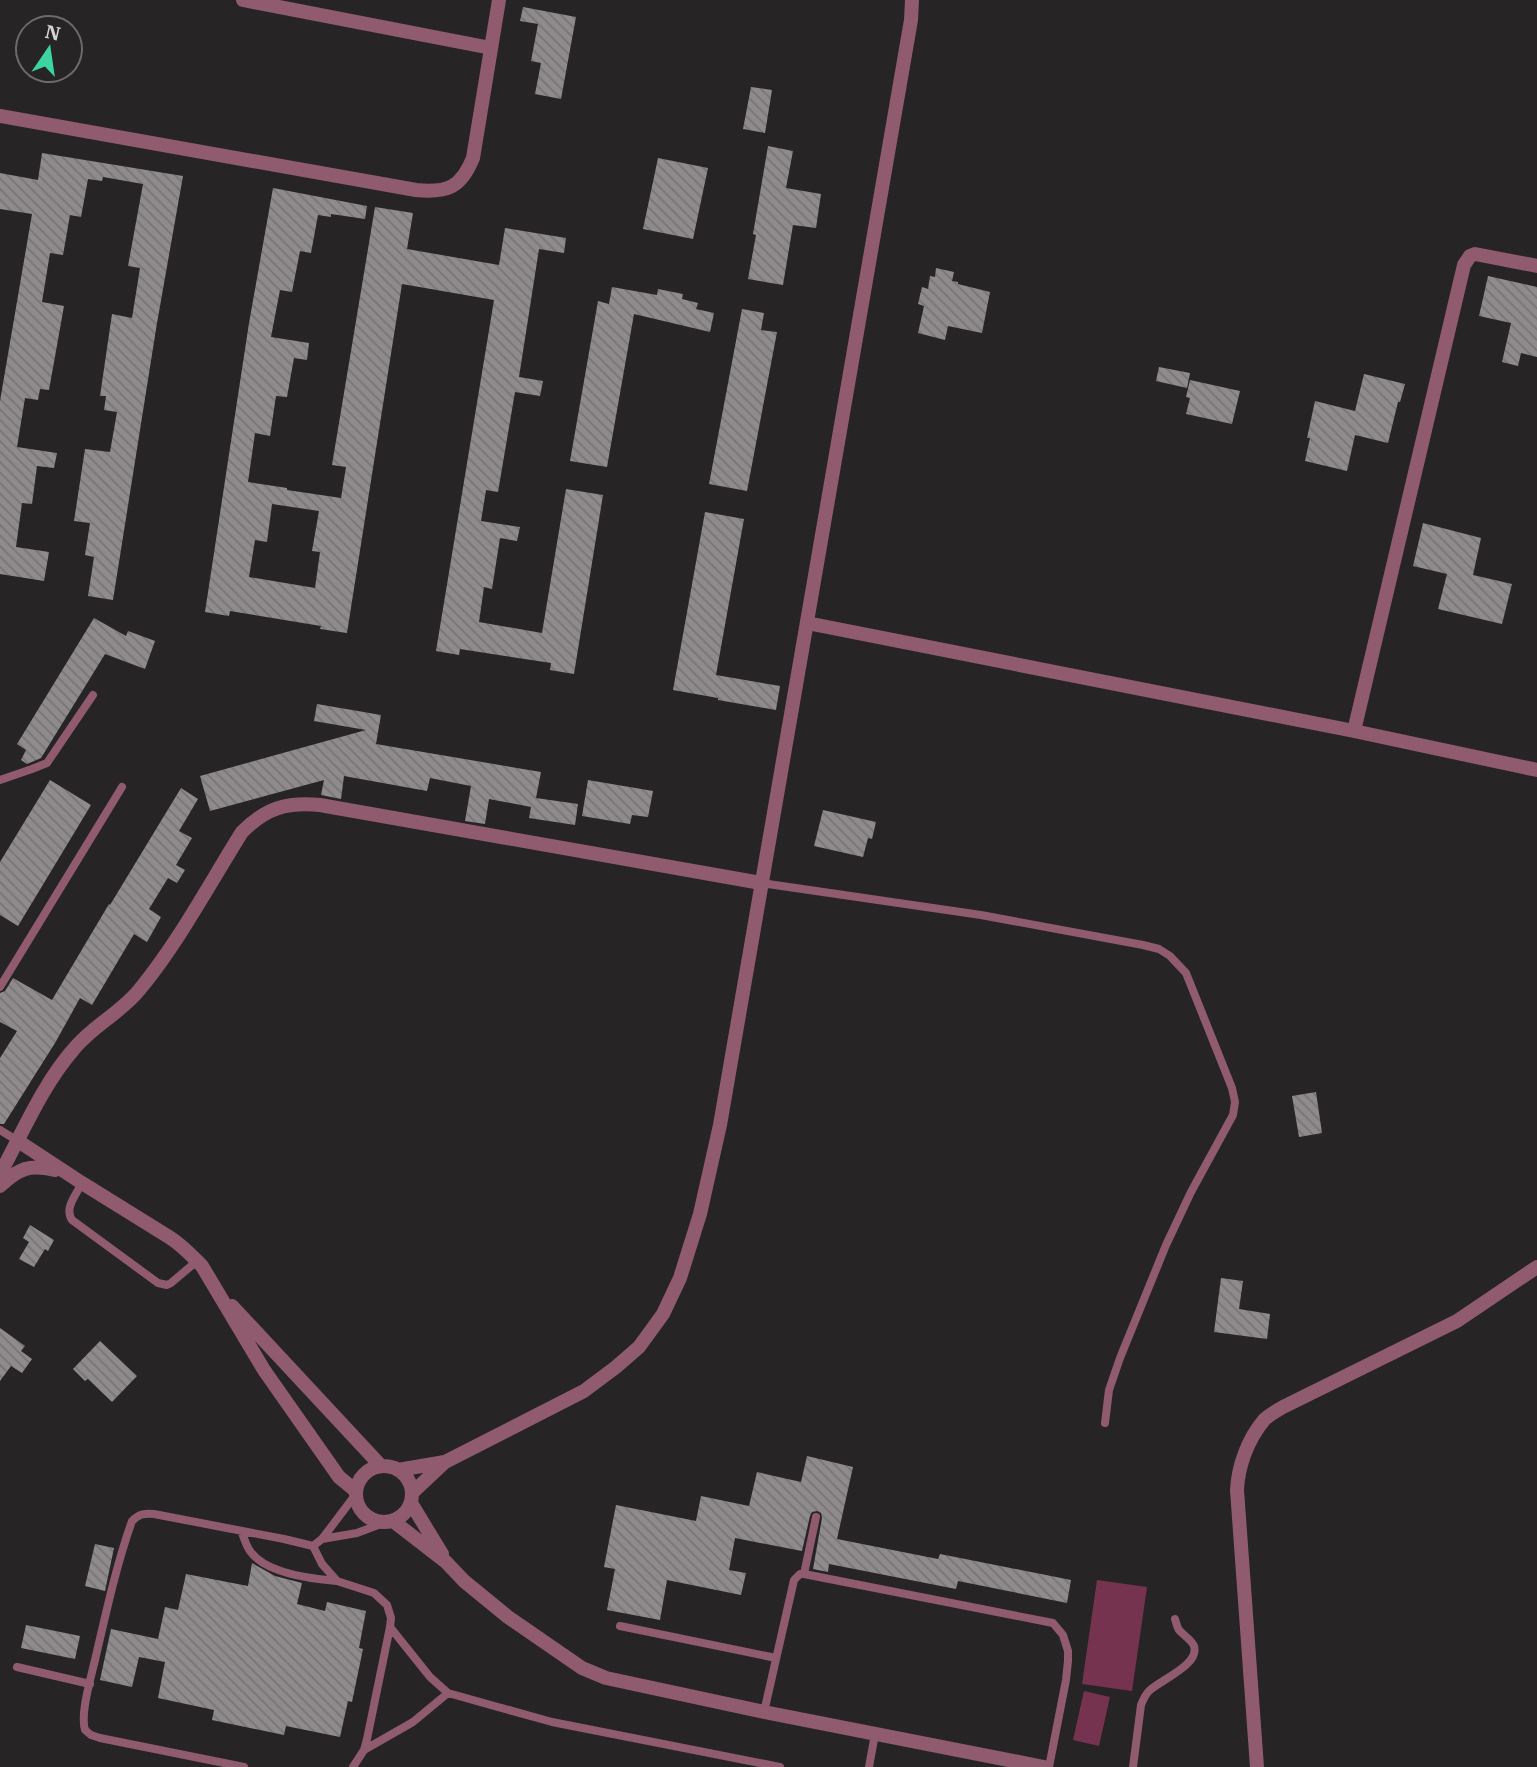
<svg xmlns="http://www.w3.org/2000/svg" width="1537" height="1767" viewBox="0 0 1537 1767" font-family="'IBM Plex Serif',serif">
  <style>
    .park { fill: #75334f }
    .building { fill: url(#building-back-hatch); fill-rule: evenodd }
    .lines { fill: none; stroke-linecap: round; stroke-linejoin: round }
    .service { stroke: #905a6f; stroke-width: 8 }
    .minor { stroke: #905a6f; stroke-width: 14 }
  </style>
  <defs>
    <pattern id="building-back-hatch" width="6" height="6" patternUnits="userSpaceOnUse" patternTransform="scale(1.75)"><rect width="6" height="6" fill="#8f8b8c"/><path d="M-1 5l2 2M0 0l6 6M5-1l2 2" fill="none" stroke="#777475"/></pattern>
  </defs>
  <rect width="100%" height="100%" fill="#272425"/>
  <!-- park -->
  <path class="park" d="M1097,1580L1147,1587L1132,1691L1082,1684Z
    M1084,1691L1110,1697L1099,1746L1073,1740Z"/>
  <!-- building -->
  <path class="building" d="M523,7L576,17L561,99L535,94L541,63L531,61L538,24L520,21Z
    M751,87L772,90L765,133L743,129Z
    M768,146L793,151L786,188L821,194L816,228L793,225L783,285L748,279L756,235L753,234Z
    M42,153L183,176L157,323L113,600L88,596L94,557L85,555L90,523L74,521L85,449L110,452L117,412L104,410L106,396H100L112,314L132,318L140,268L128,266L143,184L103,177L102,181L88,179L81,217L70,215L63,255L50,253L42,302L64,306L49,390L40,389L38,400L25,398L17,447L57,453L54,468L37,466L32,504L22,503L16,547L49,552L44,581L0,574V401L32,214L0,209V173L38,180Z
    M658,158L708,168L693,239L643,229Z
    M273,188L367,206L365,219L331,214V217L318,215L311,253L300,251L292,292L280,290L271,337L309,343L307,360L294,358L287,397L276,396L270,436L255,433L248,482L287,488V490L341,498L346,467L332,465L375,207L413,213L407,249L499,265L505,228L566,238L564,253L539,249L519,377L543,381L540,396L515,392L498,492L486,490L481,521L520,527L517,541L500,538L492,589L484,587L479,622L542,633L566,489L603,495L574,674L550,670L551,663L460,649L459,655L436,651L494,300L402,284L347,633L320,629L321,626L230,611L229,616L205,612L249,323ZM272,504L319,511L312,551L320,552L315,588L249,577L255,540L267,542Z
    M936,268L954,272L952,281L958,282V284L990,292L982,333L948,326L945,340L918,333L924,306L918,304L922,287L928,289L930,276L935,277Z
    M1488,276L1537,287V357L1521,353L1518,366L1502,362L1511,323L1479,316Z
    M612,287L657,295L658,289L683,294L682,299L698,303L696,309L714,313L710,332L634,314L607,467L570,461L598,301L609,304Z
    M742,309L764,313L761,330L777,332L747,491L709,484Z
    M1159,367L1190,373L1187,388L1156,381Z
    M1364,374L1405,384L1400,402H1398L1388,443L1355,435L1347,471L1305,461L1310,438H1307L1315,401L1355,411Z
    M1190,380L1240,391L1232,424L1186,414L1190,398L1186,397Z
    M705,512L744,519L716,675L780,686L776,710L718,700V698L673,690Z
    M1423,523L1481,538L1473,575L1512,584L1502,624L1438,609L1447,574L1413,566Z
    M94,618L126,636L128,631L155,641L145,669L105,654L41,758L27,764L21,760L26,750L17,744Z
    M317,704L381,715L376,744L541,772L536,798L578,804L575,825L529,818L531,807L489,799L485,824L465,821L471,786L430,778L427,791L344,776L341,799L321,795L324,780L210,811L200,776L366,730L314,721Z
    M50,780L91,805L18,926L0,915V862Z
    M588,780L653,791L648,817L632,815L630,824L582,816Z
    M181,788L198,799L179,831L192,838L176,865L185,870L177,883L168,878L149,909L161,917L147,942L134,934L92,1005L80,998L55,1043L4,1124H0V1058L17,1031L0,1022V993L5,991L13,978L52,1000L109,904L110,905Z
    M823,810L876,822L872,839L868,838L863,857L814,846Z
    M1316,1092L1322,1133L1299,1137L1292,1096Z
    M30,1225L54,1240L48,1251L45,1249L34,1267L19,1259L29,1242L23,1238Z
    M1221,1278L1243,1281L1239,1309L1270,1314L1267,1339L1214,1332Z
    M0,1328L25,1346L21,1351L32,1359L22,1373L11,1366L0,1381Z
    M100,1341L137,1376L112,1402L88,1379L85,1381L73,1369Z
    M807,1456L853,1467L837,1539L938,1559L940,1554L1071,1580L1067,1603L958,1581L956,1589L829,1564L828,1572L813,1569L822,1518L821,1513L817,1511L812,1512L810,1516L802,1551L735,1538L729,1570L746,1573L741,1595L667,1580L660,1620L607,1610L615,1569L604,1567L616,1505L696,1521L701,1496L749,1506L757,1472L801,1482Z
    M95,1544L114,1548L105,1591L85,1586Z
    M252,1563L275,1576L302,1583L297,1604L325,1611L327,1602L366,1611L359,1648L363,1649L352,1702L348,1701L340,1737L286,1726L284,1735L212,1720L214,1710L158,1698L165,1662L139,1657L132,1687L100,1680L111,1629L158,1639L165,1607L178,1610L186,1574L248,1586Z
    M26,1625L80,1636L75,1659L21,1648Z"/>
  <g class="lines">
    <!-- service -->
    <path class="service" d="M0,780L32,769L47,763L93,695
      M761,883L981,915L1143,945L1159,949L1170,956L1186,973L1232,1088L1235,1102L1233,1115L1191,1192L1166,1245L1120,1358L1109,1390L1105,1423
      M0,987L122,787
      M0,1130L18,1141
      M82,1183C76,1195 64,1208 72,1220L158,1283L167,1285L171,1283L197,1261
      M241,1531C244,1537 246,1546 250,1551C265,1573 312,1579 337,1581
      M322,1539L357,1533L386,1522
      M313,1546L322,1564L337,1581L374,1593L387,1605L391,1618L390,1627L367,1739L364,1750L353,1767
      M804,1574L816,1517
      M620,1626L776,1658
      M390,1627L430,1677L448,1693L552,1722L780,1767
      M17,1667L90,1684
      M764,1712L794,1580L800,1574H804L1053,1623L1063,1635L1068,1651V1661L1066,1680L1049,1767
      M364,1750L413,1722L448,1693
      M244,1767L100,1738L91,1735L85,1730C80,1714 91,1677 95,1660C106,1613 116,1566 132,1521C139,1514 144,1513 154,1514L284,1539L313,1546L322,1539L356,1494
      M869,1767L875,1734
      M1133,1767L1141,1705C1143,1700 1145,1695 1149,1691C1160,1680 1200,1665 1194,1646C1191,1639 1183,1635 1179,1630C1177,1627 1176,1622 1175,1619"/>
    <!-- minor -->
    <path class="minor" d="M243,0L491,48
      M0,116L416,190C447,193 461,188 473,158L499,0
      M807,623L1354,731L1537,770
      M1354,731L1464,265L1470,256L1475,254L1537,266
      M18,1141L82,1183L169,1237C182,1245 191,1255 202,1266L264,1370L339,1477L356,1491
      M0,1174C22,1134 43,1084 73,1050C92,1026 121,1013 140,989C178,943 210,883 242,832C266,808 286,802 320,805L761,883
      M0,1186C19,1168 30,1164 55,1170
      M232,1306L381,1466
      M356 1494a28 28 0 1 1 56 0a28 28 0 1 1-56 0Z
      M398,1470L445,1462L584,1391L616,1367L639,1347L663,1314L680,1278L700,1214L720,1125L911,20L912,0
      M412,1493L445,1462
      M411,1503L442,1554
      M393,1521L446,1562L464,1581L508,1617L582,1668L606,1678L764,1712L1044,1767
      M1257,1767L1237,1490C1238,1466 1248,1439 1264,1420C1269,1415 1276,1411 1283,1407L1457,1321L1537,1267"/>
  </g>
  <!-- north arrow -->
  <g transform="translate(49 49) rotate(13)"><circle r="33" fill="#272425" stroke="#6d6a6b" stroke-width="2"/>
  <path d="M0-5L12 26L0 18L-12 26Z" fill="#3dd4a3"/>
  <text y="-10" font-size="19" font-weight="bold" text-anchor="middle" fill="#d5d3d3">N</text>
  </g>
</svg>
